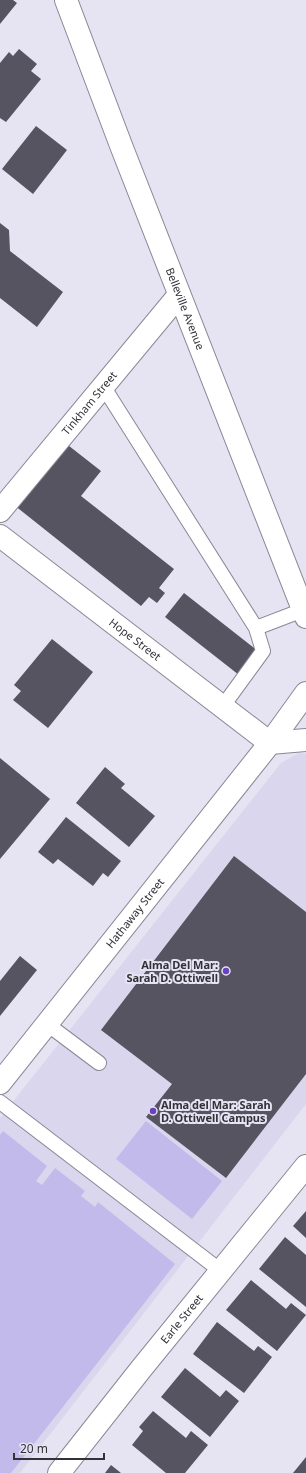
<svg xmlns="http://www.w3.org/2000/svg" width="306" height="1473" viewBox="0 0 306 1473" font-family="'Noto Sans',sans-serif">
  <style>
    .built { fill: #dad6ed }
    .green { fill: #c3baec }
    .building { fill: #565461 }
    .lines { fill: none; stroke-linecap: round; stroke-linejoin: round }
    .service-casing { stroke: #8a8896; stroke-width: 16 }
    .minor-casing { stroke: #8a8896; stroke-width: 24 }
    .secondary-casing { stroke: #8a8896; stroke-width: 24 }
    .service { stroke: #fff; stroke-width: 14 }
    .minor { stroke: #fff; stroke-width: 22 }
    .secondary { stroke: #fff; stroke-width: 22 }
    .poi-dot { fill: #6943bb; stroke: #e6e3f3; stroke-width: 1.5 }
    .labels { text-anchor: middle; stroke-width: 4; stroke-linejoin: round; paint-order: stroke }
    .street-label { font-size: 11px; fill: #323137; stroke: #e6e3f3 }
    .poi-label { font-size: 11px; font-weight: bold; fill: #323137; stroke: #e6e3f3; text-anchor: end }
  </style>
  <rect width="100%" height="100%" fill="#e6e3f3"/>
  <!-- built -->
  <path class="built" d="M299,753L306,754V1104L20,1473H0V1118L281,763Z"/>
  <!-- green -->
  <path class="green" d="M146,1121L222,1181L192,1219L116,1159Z
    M3,1131L47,1166L36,1181L42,1185L55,1168L85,1191L81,1196L95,1207L98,1202L175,1264L11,1473H0V1135Z"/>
  <!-- building -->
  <path class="building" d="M0,0H13L17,3L0,24Z
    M19,49L37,64L31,71L41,79L6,122L0,118V63L9,52L13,56Z
    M36,126L67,150L33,194L2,169Z
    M0,223L9,230L10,251L63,292L37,327L0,298Z
    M64,442L101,471L81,496L174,569L159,588L165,593L157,603L149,597L141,606L14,505Z
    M184,593L258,651L239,675L165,617Z
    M52,639L93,672L48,728L13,700L21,691L14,685Z
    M0,758L50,799L0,859Z
    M105,767L125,784L121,788L155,816L129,847L76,803Z
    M66,817L121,861L108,877L103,873L93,886L58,859L53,864L38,852Z
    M234,856L306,912V1074L226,1178L146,1117L172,1084L101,1030Z
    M20,956L37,970L0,1016V981Z
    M306,1211V1238L293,1226Z
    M285,1237L306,1255V1307L259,1269Z
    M251,1280L286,1309L291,1303L306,1315L277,1351L226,1310Z
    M217,1322L254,1351L258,1346L272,1357L244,1393L193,1354Z
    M185,1368L220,1397L226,1390L239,1401L210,1437L161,1397Z
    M153,1411L186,1438L191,1431L208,1445L185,1473H166L132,1445L143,1431L139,1427Z
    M306,1457V1473H293Z
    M111,1465L121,1473H105Z"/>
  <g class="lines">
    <defs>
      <path id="service" d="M103,386L256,628L303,610
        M223,706L263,651L256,628
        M47,1024L99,1063
        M0,1102L221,1271"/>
      <g id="minor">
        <path id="s1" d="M0,511L179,295"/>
        <path id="s2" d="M0,536L270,743L306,740"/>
        <path id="s3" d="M0,1083L270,743L306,693"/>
        <path id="s4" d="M59,1473L141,1369L306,1166"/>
      </g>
      <g id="secondary">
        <path id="s5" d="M66,0L122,148L306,617"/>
      </g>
    </defs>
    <!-- service casing -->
    <use href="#service" class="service-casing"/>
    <!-- minor casing -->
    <use href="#minor" class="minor-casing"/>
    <!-- secondary casing -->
    <use href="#secondary" class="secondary-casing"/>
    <!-- service -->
    <use href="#service" class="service"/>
    <!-- minor -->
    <use href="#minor" class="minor"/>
    <!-- secondary -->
    <use href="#secondary" class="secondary"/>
  </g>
  <!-- markers -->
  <g class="poi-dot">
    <circle cx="226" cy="971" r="4"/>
    <circle cx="153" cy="1111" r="4"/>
  </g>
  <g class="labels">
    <!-- street labels -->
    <g class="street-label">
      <text dy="4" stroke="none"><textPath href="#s5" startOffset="331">Belleville Avenue</textPath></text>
      <text dy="4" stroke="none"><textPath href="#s1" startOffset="140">Tinkham Street</textPath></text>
      <text dy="4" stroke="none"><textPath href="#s2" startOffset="170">Hope Street</textPath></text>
      <text dy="4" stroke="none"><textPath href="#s3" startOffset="217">Hathaway Street</textPath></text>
      <text dy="4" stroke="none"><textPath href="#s4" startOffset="197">Earle Street</textPath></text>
    </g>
    <!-- poi labels -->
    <g class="poi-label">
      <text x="218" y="969">Alma Del Mar:<tspan x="218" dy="13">Sarah D. Ottiwell</tspan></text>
      <text x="161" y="1109" text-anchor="start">Alma del Mar: Sarah<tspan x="161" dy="13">D. Ottiwell Campus</tspan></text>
    </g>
  </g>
  <!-- scale -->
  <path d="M14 1453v6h90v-6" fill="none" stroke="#323137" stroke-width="2"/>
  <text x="20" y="1453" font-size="12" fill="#323137" stroke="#e6e3f3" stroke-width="3" paint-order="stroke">20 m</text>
</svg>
